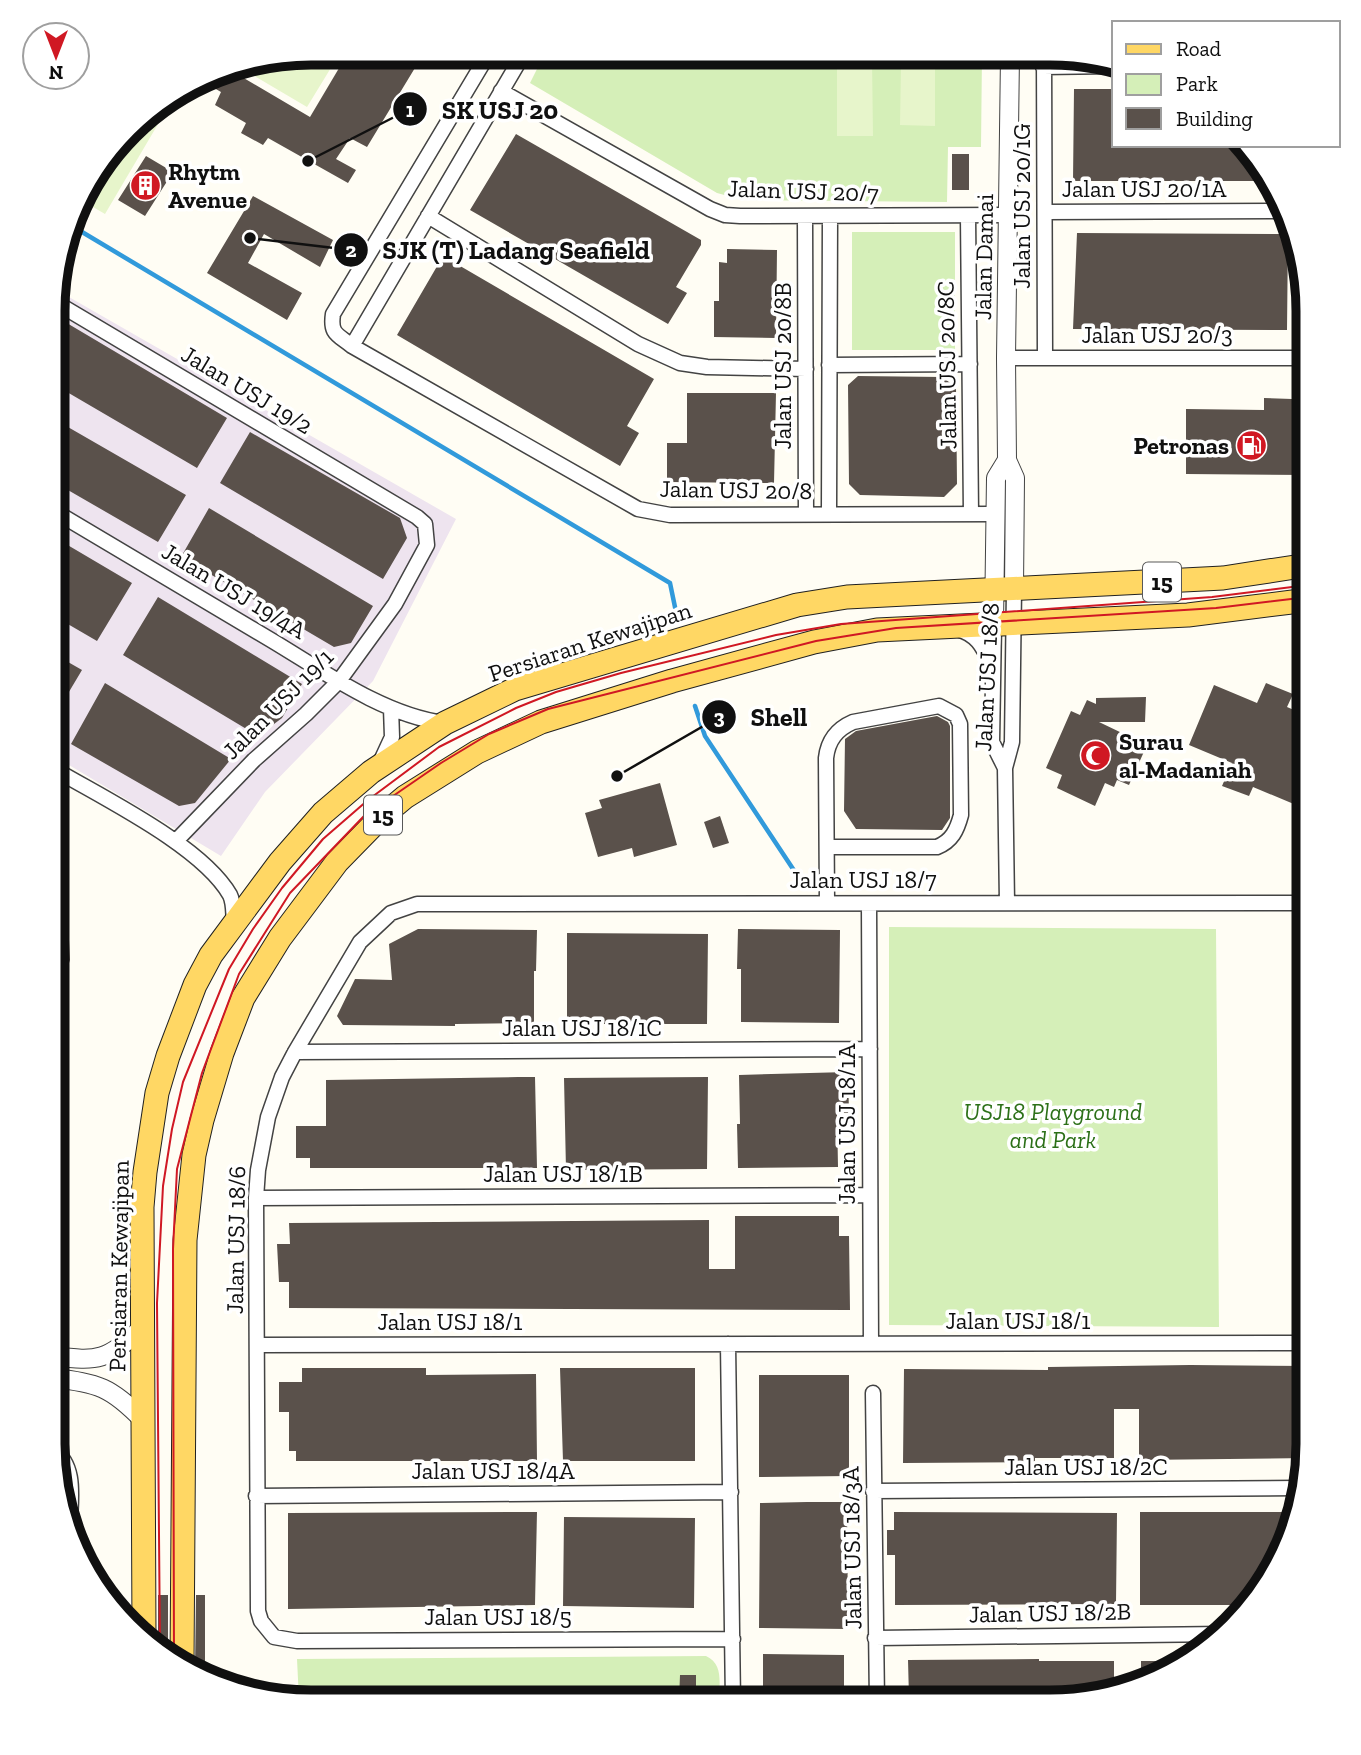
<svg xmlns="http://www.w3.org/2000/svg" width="1361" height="1755" viewBox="0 0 1361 1755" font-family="'Zilla Slab',serif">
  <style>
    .industrial { fill: #eee4ef }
    .green { fill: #d5efb8 }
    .pitch { fill: #e7f5cb }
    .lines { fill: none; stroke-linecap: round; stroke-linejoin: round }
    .stream { stroke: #319adb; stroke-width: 4.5 }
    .building { fill: #5a514b }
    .minor-casing { stroke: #434343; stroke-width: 17 }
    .tertiary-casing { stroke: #434343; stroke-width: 20 }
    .primary-casing { stroke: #212121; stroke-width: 25 }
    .minor { stroke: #fff; stroke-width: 14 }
    .tertiary { stroke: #fff; stroke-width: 18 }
    .primary { stroke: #ffd764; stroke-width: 23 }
    .tram { stroke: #d01823; stroke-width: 2 }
    .labels { text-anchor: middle; stroke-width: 7; stroke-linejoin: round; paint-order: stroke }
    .shield { fill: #fff; stroke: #585858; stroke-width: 2 }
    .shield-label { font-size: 23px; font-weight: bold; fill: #101010 }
    .poi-label { font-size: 24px; font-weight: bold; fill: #101010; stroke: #fff; text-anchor: start }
    .street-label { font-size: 24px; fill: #101010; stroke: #fff }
    .park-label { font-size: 24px; font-style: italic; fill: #2c7018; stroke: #fff }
    .rim { fill: none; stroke: #101010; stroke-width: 9 }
    .leader { fill: none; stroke: #101010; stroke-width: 2.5 }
    .callout-dot { fill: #101010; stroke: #fff; stroke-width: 2.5 }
    .mark-label { font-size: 21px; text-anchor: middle; font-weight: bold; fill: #fff }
    .callout-label { font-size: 26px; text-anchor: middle; font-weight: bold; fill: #101010; stroke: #fff; stroke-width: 7; stroke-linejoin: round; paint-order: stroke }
  </style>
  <rect width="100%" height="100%" fill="#fffdf4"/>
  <!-- industrial -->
  <path class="industrial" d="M55,289L456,519L373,681L265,792L221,856L54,756Z"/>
  <!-- green -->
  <path class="green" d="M545,53L982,54L981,147H948L947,202L743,200L717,193L530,83Z
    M852,232H955V350H852Z
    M889,927L1216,929L1219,1327L889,1325Z
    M706,1656C724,1664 719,1684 719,1702L299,1700L297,1659Z"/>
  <!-- pitch -->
  <path class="pitch" d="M311,53H340L307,107L251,74L259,61Z
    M837,59H872L873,136H837Z
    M901,62L935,63V126L900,125Z
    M174,97L105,214L81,200L87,182L141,116Z"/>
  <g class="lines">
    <!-- stream -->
    <path class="stream" d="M72,226L670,583L676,612
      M695,706L705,736L799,878"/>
  </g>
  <!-- building -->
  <path class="building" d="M348,53H424L367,147L350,138L336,159L356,170L348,183L268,138L263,145L241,133L246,123L215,105L221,92L209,85L216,73L228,66L250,63L242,77L310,117Z
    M1074,89H1114V145H1237L1268,181H1073Z
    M516,134L701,240V245L676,287L687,293L668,324L470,210Z
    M952,154H969V190H952Z
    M146,156L173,172L145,216L118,200Z
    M253,196L333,240L320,267L264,234L248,263L302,293L287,320L207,273Z
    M1077,233L1288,234L1287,330L1073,329Z
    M727,249L777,250L776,338L714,337V301H719V262L727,263Z
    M443,256L654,379L627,426L639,433L620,466L397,335Z
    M55,316L227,418L197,468L55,385Z
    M858,376L942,377L956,387L957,484L944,497L860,495L849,484L848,385Z
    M687,393H776L774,483L667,482V443H687Z
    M1264,398L1292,399V409L1308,408V475L1186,474V409L1264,410Z
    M54,419L186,495L158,542L54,482Z
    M250,432L400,518L407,538L383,579L220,483Z
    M209,508L373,606L351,643L334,647L181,557Z
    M54,537L132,583L97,641L54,616Z
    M158,597L302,684L282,718L258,736L123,655Z
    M54,654L82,670L54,717Z
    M105,683L231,759L195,803L179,806L71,744Z
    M1266,683L1293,694L1287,707L1308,716V810L1253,787L1249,796L1222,786L1232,763L1189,745L1214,685L1257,703Z
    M1146,697L1145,722H1099L1147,745L1129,785L1117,780L1114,787L1105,783L1095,806L1057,788L1062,775L1046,768L1071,711L1080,715L1087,700L1096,704V698Z
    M937,716L948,722L950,726V818L942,830L856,829L844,811L845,739L856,731Z
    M660,783L677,845L634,857L632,848L598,857L585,813L602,808L599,800Z
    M720,816L729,843L713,848L704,822Z
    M54,840H64L70,960L56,1003H53Z
    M418,929L537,930L536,971H534V1023L455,1024V1026L343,1025L337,1016L355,979L392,980L389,944Z
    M738,929L840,930L839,1023L741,1022V969H737Z
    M567,933L708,934L707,1024H567Z
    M848,1072L849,1113H837L838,1167L738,1168L737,1124H740L739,1075Z
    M518,1077H535L537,1168H310V1158H296V1126H326V1080Z
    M708,1077L707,1169L566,1170L564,1078Z
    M735,1216H839V1236H849L850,1310L289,1308V1282H279L277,1244H290L289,1223L709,1220V1269H735Z
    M1190,1365L1308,1366V1458L1139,1460V1409H1114V1458H1035V1462L903,1463L904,1369L1048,1370V1367Z
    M302,1368H426V1375L536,1374L537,1461H296V1451H289V1412H279V1382H302Z
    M560,1368H695V1461H563Z
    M759,1375H849V1476L759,1477Z
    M807,1502H847L848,1629L759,1628L760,1503Z
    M537,1512L535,1605L288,1609V1513Z
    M894,1512L1117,1513L1116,1604L895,1605V1555H887V1530H894Z
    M1140,1512H1291L1265,1587L1250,1605H1140Z
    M564,1517L695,1518L694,1608L563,1606Z
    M158,1595H168V1659L153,1642L158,1632Z
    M196,1595H205V1673L195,1669Z
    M763,1654L844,1655V1702H763Z
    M1039,1659V1661H1114V1687L1071,1698H909L908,1660Z
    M1141,1661H1187L1165,1676L1141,1681Z
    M680,1675H696V1701H679Z"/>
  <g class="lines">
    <defs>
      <path id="minor" d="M489,53L333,314C330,334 337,334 352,346L638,509L670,515L995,514
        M1044,55L1045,358
        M1043,67L1114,66
        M501,91L710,209L725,215L740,216L1009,215
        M1045,212L1285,211
        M428,216L638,344L680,363L707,367L806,369
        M968,216L971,514
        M805,217L806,514
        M55,302L417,517L425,524L427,545L395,604L339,681L306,714L254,760L176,841
        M352,346L524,53
        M1006,358H1308
        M829,365L970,364
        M54,511C127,554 199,597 271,640C323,671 383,715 444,723
        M829,514L830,217
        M994,624L992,742L1005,768
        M957,629C976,634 983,646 990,663
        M380,763L392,737L391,708
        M54,769C103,798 202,846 230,895C234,903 233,914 234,922
        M827,847H937C952,841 957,830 961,815L960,724L956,715L939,706L853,722C837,729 828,740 826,758L827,903
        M1007,903L1005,768L1012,742L1014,588
        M869,904L871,1344
        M295,1052L870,1049
        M256,1198L870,1195
        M728,1344L733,1702
        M257,1345L1308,1343
        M873,1393L877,1702
        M53,1449C76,1466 71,1495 70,1521
        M873,1491L1299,1488
        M256,1496L731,1492
        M875,1638L1224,1634
        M733,1639L297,1641L274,1637L261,1621L258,1611L256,1198L258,1170L268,1117L282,1077L295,1052L360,942L391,913L417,904L1308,903"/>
      <path id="tertiary" d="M1010,55L1006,358L1007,460L1015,478L1014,588
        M994,624L996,478L1007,460
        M53,1356C100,1362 106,1360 141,1329
        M53,1378C98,1383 111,1387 143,1420"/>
      <path id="primary" d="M144,1632L142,1207L145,1172L157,1093L168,1056L195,985L211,955L280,862L323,813L371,772L445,723L515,689L797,605L847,597L1223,578L1308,565
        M182,1664L185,1240L194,1155L202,1120L222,1053L243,998L280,938L337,862L381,817L405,797L477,752L541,722L672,681L814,642L877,630L1188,615L1308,600"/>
    </defs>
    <!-- minor casing -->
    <use href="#minor" class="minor-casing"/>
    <!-- tertiary casing -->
    <use href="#tertiary" class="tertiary-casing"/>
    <!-- primary casing -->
    <use href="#primary" class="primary-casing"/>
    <!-- minor -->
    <use href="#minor" class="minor"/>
    <!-- tertiary -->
    <use href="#tertiary" class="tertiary"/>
    <!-- primary -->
    <use href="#primary" class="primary"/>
    <!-- tram -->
    <path class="tram" d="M160,1650L157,1303L163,1186L172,1129L183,1082L229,969L253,929L282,888L323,839L368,800L439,747L516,708L556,692L621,673L776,635L841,624L1212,597L1308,585
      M174,1661L173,1249L177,1169L202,1073L239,974L290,893L364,816L441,763L489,734L548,709L816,641L896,628L1216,608L1308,597"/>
  </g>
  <!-- icons -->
  <defs>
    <symbol id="building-disc" viewBox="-11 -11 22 22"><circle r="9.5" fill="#d01823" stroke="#fff"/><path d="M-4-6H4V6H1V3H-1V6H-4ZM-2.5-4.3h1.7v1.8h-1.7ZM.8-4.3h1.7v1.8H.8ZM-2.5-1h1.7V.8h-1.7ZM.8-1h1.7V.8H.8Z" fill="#fff"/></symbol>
    <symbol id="fuel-disc" viewBox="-11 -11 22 22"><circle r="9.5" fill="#d01823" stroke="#fff"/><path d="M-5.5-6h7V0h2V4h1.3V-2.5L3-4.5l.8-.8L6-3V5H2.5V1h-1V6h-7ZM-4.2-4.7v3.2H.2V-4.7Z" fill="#fff"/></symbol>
    <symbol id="mosque-disc" viewBox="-11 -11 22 22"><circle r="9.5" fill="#d01823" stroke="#fff"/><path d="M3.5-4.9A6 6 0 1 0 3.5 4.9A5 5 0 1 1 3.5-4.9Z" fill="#fff"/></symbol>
  </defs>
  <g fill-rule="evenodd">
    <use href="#building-disc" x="128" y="168" width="35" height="35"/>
    <use href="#fuel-disc" x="1234" y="428" width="35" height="35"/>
    <use href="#mosque-disc" x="1078" y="738" width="35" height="35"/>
  </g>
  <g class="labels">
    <!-- shield labels -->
    <g class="shield">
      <rect x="1143" y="562.5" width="38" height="39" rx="5"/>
      <rect x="364" y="795.5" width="38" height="39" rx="5"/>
    </g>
    <g class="shield-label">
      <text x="1162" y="590">15</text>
      <text x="383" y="823">15</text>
    </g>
    <!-- poi labels -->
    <g class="poi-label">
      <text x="168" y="180">Rhytm<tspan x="168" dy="28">Avenue</tspan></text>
      <text x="1229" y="454" text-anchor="end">Petronas</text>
      <text x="1119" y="750">Surau<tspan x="1119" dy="28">al-Madaniah</tspan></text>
    </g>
    <!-- street labels -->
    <g class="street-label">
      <text x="1144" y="197">Jalan USJ 20/1A</text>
      <text transform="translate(803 191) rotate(2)" y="8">Jalan USJ 20/7</text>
      <text transform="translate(1022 206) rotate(-90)" y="8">Jalan USJ 20/1G</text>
      <text transform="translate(984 257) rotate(-89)" y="8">Jalan Damai</text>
      <text x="1157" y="343">Jalan USJ 20/3</text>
      <text transform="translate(947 365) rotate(-91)" y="8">Jalan USJ 20/8C</text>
      <text transform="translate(783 366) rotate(-90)" y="8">Jalan USJ 20/8B</text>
      <text transform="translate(247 390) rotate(31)" y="8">Jalan USJ 19/2</text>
      <text transform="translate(736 490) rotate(1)" y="8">Jalan USJ 20/8</text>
      <text transform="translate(234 591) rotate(31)" y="8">Jalan USJ 19/4A</text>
      <text transform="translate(590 642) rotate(-18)" y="8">Persiaran Kewajipan</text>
      <text transform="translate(987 677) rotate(-87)" y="8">Jalan USJ 18/8</text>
      <text transform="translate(278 704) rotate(-45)" y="8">Jalan USJ 19/1</text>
      <text x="863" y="888">Jalan USJ 18/7</text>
      <text x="582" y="1036">Jalan USJ 18/1C</text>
      <text transform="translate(847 1124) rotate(-90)" y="8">Jalan USJ 18/1A</text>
      <text x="563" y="1182">Jalan USJ 18/1B</text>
      <text transform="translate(236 1240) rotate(-89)" y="8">Jalan USJ 18/6</text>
      <text transform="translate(119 1266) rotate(-89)" y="8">Persiaran Kewajipan</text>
      <text x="1018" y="1329">Jalan USJ 18/1</text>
      <text x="450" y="1330">Jalan USJ 18/1</text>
      <text x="1086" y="1475">Jalan USJ 18/2C</text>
      <text x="493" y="1479">Jalan USJ 18/4A</text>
      <text transform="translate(852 1548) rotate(-91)" y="8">Jalan USJ 18/3A</text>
      <text transform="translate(1050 1613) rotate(-1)" y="8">Jalan USJ 18/2B</text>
      <text x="498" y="1625">Jalan USJ 18/5</text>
    </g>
    <!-- park labels -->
    <g class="park-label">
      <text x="1053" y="1120">USJ18 Playground<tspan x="1053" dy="28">and Park</tspan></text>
    </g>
  </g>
  <!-- crop -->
  <path d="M0 0H1361V1755H0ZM311 65H1050A246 246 0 0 1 1296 311V1444A246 246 0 0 1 1050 1690H311A246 246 0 0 1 65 1444V311A246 246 0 0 1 311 65Z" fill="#fff" fill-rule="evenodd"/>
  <path class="rim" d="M311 65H1050A246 246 0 0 1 1296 311V1444A246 246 0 0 1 1050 1690H311A246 246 0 0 1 65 1444V311A246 246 0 0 1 311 65Z"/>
  <!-- callouts -->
  <path class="leader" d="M308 161L410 109M250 238L351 250M617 776L719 717"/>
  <g class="callout-dot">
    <circle cx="308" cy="161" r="7"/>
    <circle cx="250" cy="238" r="7"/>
    <circle cx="617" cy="776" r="7"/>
    <circle cx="410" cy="109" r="18"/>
    <circle cx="351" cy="250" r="18"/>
    <circle cx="719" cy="717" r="18"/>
  </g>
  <g class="mark-label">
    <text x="410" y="117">1</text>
    <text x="351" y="257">2</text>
    <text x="719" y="724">3</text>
  </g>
  <g class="callout-label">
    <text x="500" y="119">SK USJ 20</text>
    <text x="516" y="259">SJK (T) Ladang Seafield</text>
    <text x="779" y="726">Shell</text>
  </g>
  <!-- legend -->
  <rect x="1112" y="21" width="228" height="126" fill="#ffffff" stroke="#9f9f9f" stroke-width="2"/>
  <rect x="1126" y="44" width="35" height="10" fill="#ffd764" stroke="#9f9f9f" stroke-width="2"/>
  <text x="1176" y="56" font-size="21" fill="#101010">Road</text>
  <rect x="1126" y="74" width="35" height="21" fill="#d5efb8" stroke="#9f9f9f" stroke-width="2"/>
  <text x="1176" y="91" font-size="21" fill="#101010">Park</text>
  <rect x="1126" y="108" width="35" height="21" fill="#5a514b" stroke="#9f9f9f" stroke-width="2"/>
  <text x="1176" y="126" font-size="21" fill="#101010">Building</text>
  <!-- north arrow -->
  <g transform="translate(56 56) rotate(180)"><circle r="33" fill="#ffffff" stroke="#9f9f9f" stroke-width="2"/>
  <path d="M0-5L12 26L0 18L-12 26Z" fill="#d01823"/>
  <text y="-10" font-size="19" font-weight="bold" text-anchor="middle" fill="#101010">N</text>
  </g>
</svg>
